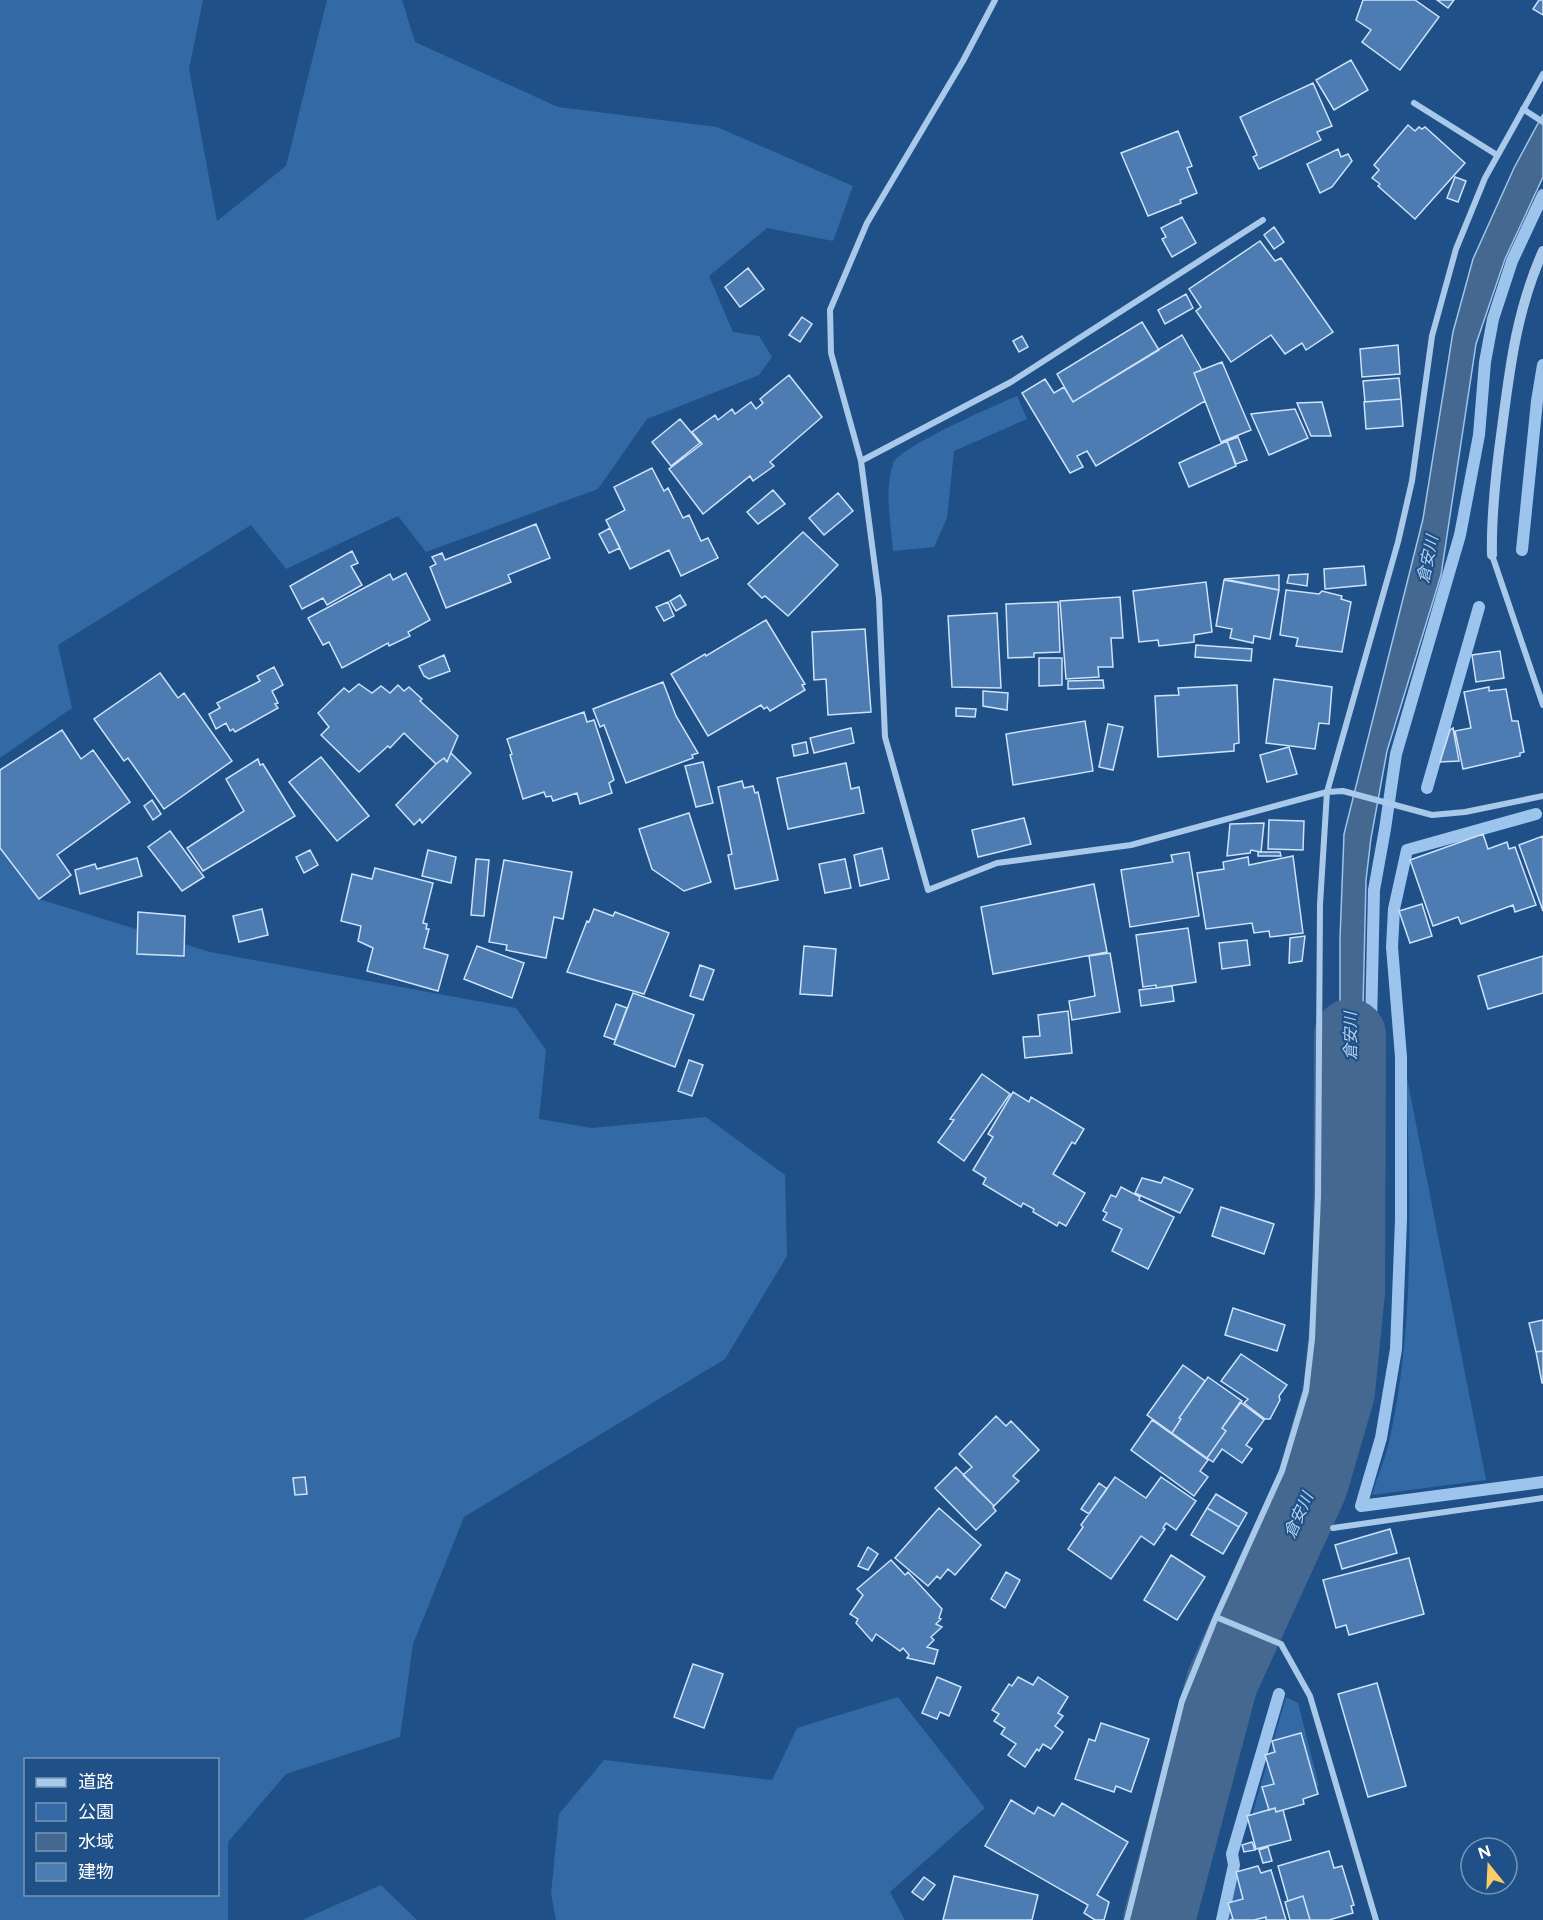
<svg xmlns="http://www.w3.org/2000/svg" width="1543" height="1920" viewBox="0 0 1543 1920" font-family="Figtree,'Noto Sans JP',sans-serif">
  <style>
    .green { fill: #336aa5; fill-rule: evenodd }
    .water { fill: #456890; stroke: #9dc4ec; stroke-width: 1.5 }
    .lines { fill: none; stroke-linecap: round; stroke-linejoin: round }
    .stream { stroke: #9dc4ec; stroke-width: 12 }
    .river { stroke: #456890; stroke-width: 72 }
    .building { fill: #4c7cb2; stroke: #cee2f8; stroke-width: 1.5 }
    .minor { stroke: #a9c9eb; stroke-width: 6 }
    .tertiary { stroke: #a9c9eb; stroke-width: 10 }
    .labels { text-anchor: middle; stroke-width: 4.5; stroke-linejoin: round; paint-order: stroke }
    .water-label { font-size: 16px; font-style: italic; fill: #b5d3f2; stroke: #1f5087 }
  </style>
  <rect width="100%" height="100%" fill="#1f5087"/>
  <!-- green -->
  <path class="green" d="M0,0H203L189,69L217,221L286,166L327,0H402L415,42L558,107L717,127L853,186L833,241L767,228L709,276L733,332L759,336L772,357L759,375L647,419L598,489L426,552L398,516L286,569L251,525L58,645L72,708L0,758Z
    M1017,396L1027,419L954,451L947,518L934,547L893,551C891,522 884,492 893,464C898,447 996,405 1017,396Z
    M0,843L39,899L210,952L516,1008L546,1050L539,1119L592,1128L706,1117L785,1175L787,1256L725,1359L464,1517L413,1644L400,1737L286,1774L228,1842V1920H0ZM26,1760H218V1894H26Z
    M1406,1073L1486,1480L1372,1495C1377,1477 1385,1460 1389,1442C1416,1323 1410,1194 1406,1073Z
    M898,1697L985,1808L890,1892L905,1920H556L551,1894L559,1814L604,1760L772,1780L797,1728Z
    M1286,1697L1298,1703L1319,1786L1251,1819Z
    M1238,1866L1267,1920H1225Z
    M381,1885L417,1920H302Z"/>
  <!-- water -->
  <path class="water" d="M1543,114V177L1505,259L1476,344L1441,575L1387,751L1371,838L1366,880L1360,1135L1340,1134V938L1344,834L1423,519L1453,332L1473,259L1514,168Z"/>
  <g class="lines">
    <!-- stream -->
    <path class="stream" d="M1522,550L1537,401L1543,365
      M1427,788L1479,607
      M1536,814L1407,850L1394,909L1392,947L1401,1057V1220L1396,1349L1381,1438L1361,1506L1543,1482
      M1185,1920L1237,1704L1251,1662L1286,1584L1328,1501L1351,1433L1367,1338L1370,1215V1070L1374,890L1385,829L1396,754L1460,535L1479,435L1485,362L1493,319L1512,261L1543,195
      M1222,1920L1234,1865L1232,1854L1279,1694"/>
    <!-- river -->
    <path class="river" d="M1159,1920L1222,1682L1312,1485L1339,1392L1349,1292L1350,1035"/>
  </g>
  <!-- building -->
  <path class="building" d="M1363,0H1415L1439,17L1400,70L1362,42L1371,30L1356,20Z
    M1437,0H1454L1448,8Z
    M1539,0H1543V15L1533,9Z
    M1351,60L1368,90L1334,110L1316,80Z
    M1313,83L1332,126L1317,132L1321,140L1259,169L1253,157L1257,155L1240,117Z
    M1408,125L1415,131L1419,127L1422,129L1425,127L1465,163L1415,219L1378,186L1380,184L1372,178L1379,170L1374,165Z
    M1178,131L1192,166L1187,168L1197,193L1180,200L1181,203L1148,216L1121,153Z
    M1338,149L1341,157L1348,154L1352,161L1332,187L1320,193L1307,164Z
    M1455,177L1466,181L1458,202L1447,198Z
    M1182,217L1196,243L1172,257L1162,239L1166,237L1161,228Z
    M1274,227L1284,242L1274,249L1264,235Z
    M1260,241L1275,261L1281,258L1333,332L1306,350L1302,343L1285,354L1271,335L1231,362L1196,311L1201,307L1189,289Z
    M748,268L764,289L740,307L725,287Z
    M1186,294L1193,308L1165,324L1158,310Z
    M802,317L812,324L800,342L789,335Z
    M1142,322L1159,350L1073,402L1057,374Z
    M1182,335L1202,370L1194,373L1205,401L1096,466L1087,451L1077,456L1083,467L1070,473L1022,393L1045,379L1054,393L1064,387L1073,402Z
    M1022,336L1028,347L1019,352L1013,341Z
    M1398,345L1400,374L1362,377L1360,349Z
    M1222,362L1251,430L1221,442L1194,373Z
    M789,375L822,417L770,462L774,466L753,481L750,476L703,514L669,469L702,444L692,432L715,415L718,420L732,409L735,414L751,402L756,409L763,403L760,399Z
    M1399,378L1401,399L1365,402L1363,381Z
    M1401,399L1403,426L1366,429L1364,402Z
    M1322,402L1331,436H1311L1297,403Z
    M1295,409L1308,438L1269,455L1251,414Z
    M680,419L700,443L671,466L652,442Z
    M1238,437L1247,460L1236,464L1227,441Z
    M1227,441L1236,466L1189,487L1179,463Z
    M652,468L664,491L668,488L683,518L689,515L701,541L708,538L718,558L681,576L669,550L630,569L606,520L625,510L614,487Z
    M773,490L785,504L758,524L747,512Z
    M838,493L853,511L824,535L809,518Z
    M536,524L550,558L508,575L511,582L446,608L430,567L436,564L432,557L442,553L445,560Z
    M610,528L620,548L609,553L599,534Z
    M803,532L838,565L788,616L765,596L762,598L748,584Z
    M352,551L358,563L351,566L362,585L327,605L323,598L302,609L290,586Z
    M1364,566L1366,585L1325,589L1324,569Z
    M406,573L430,620L408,632L410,636L389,646L388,643L342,668L329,642L323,645L308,618L390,574L393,580Z
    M1308,574L1307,586L1287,583L1289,575Z
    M1279,575V590L1224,579Z
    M1224,580L1279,590L1270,639L1254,636L1253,643L1230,638L1232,629L1216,626Z
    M1206,582L1212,632L1194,635V642L1159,646L1158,640L1139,642L1133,591Z
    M1286,590L1319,594L1322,591L1342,596L1341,599L1351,602L1342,652L1296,646L1298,638L1280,635Z
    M680,595L686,605L676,611L670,601Z
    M1120,597L1123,638H1111L1113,667H1098L1099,677L1066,679L1060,601Z
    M668,602L674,616L664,621L656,607Z
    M1058,602L1060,652L1034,653V657L1008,658L1006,604Z
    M997,613L1001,688L952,687L948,616Z
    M766,620L805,684L802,685L805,690L770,711L767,707L764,709L761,705L708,736L671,674L705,654L706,656Z
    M865,629L871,712L828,715L826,679L814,680L812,632Z
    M1196,645L1252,649L1251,661L1195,657Z
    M1500,651L1504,678L1476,682L1472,655Z
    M444,655L450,671L429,679L424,676L419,666Z
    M1039,658H1062V685L1039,686Z
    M274,667L283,685L272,691L278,703L275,704L278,708L235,732L233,729L230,731L226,723L216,729L209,714L220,708L217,703L260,681L257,676Z
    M160,673L178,698L184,693L232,761L164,809L128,758L124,761L94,719Z
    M1274,679L1332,687L1329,724L1319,723L1315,749L1266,743Z
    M1103,680L1104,688L1068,689V681Z
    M663,682L676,716L698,753L692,755L693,758L626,783L604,725L600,727L593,709Z
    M359,684L372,693L381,686L390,693L398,685L404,691L409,687L422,699L420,701L458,736L447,762L444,758L436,764L404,733L390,748L388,746L359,772L321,735L329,727L318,713L344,688L349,692Z
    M1237,685L1239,743L1234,744V751L1158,757L1155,696L1179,695L1178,688Z
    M1489,687V691L1506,689L1512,721H1518L1524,752L1520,753V756L1463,769L1455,731L1471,728L1464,692Z
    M983,691L1008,693L1007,710L983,706Z
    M956,708L976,709L975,717L956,716Z
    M584,712L587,722L594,720L614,780L609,783L612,793L580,804L577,793L553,801L551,796L546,797L544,792L523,799L510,755L512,754L507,739Z
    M1085,721L1093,771L1013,785L1006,734Z
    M1108,724L1123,727L1113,770L1099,767Z
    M851,728L854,743L814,753L810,738Z
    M1453,728L1459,761L1440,762L1450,730Z
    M62,730L81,759L93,750L130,802L57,855L71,875L39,899L0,848V770Z
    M806,742L808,753L794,756L792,745Z
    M1289,747L1297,774L1267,782L1260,755Z
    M451,753L471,773L422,823L420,819L414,825L396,805L436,764L444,758L447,762Z
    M321,757L369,816L337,841L289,782Z
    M258,759L260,765L263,764L295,816L203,871L187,848L244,811L226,779Z
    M703,762L713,803L696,807L685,766Z
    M846,763L851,789L859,787L864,813L788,829L777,778Z
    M742,781L744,788L753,786L755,793L758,792L778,880L735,889L728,855L732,854L718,787Z
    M152,800L161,814L153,820L144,806Z
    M689,813L711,882L684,891L652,869L639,829Z
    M1024,818L1031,844L978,857L972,830Z
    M1269,820L1304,821L1303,850L1268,849Z
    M1264,823L1261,852L1251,850L1250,853L1227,856L1230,824Z
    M170,831L204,877L182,891L148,847Z
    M1483,834L1488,849L1507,842L1509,849L1515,847L1536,905L1515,912L1513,905L1461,924L1458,917L1433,926L1410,860Z
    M1543,836V911L1519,845Z
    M882,848L889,879L860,886L854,855Z
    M310,850L318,865L304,873L296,857Z
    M428,850L456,857L451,883L422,876Z
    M1189,852L1199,916L1130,927L1121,870L1173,862L1171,855Z
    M1258,852H1280L1281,856H1258Z
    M1293,856L1303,933L1270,937L1269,931L1254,933L1252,923L1206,929L1197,873L1224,869L1223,862L1248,857L1249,865Z
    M137,858L142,876L80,894L75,870L95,864L97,869Z
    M476,859L489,860L484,916L471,915Z
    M845,859L851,888L825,893L819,864Z
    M504,860L572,872L563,919L554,917L546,958L506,950L507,945L489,942Z
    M375,868L433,883L423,923L427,924L426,929H429L424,948L448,955L438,991L367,971L373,948L358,941L361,926L341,921L352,874L372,879Z
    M1094,884L1107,952L993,974L981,907Z
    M1422,904L1432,936L1410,943L1399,911Z
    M262,909L268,935L239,942L233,916Z
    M594,909L613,916L615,912L669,933L644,994L567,972L587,921L589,922Z
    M138,912L185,916L184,956L137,954Z
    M1188,928L1196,982L1156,988V985L1143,987L1136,935Z
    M1305,936L1302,961L1289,963L1290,938Z
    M1247,940L1250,965L1222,969L1219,943Z
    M477,946L524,963L512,998L464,979Z
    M804,946L836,949L832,996L800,994Z
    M1110,953L1120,1012L1072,1020L1069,1001L1095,996L1089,956Z
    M1543,956V993L1488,1009L1478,976Z
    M700,965L714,970L703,1000L690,996Z
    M1172,986L1174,1001L1141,1006L1139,990Z
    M633,993L694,1015L675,1067L614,1044Z
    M616,1004L627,1008L615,1040L604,1036Z
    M1068,1011L1072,1053L1025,1058L1023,1037L1040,1036L1038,1015Z
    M689,1060L703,1065L692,1096L678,1091Z
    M982,1074L1010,1094L964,1161L938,1142L954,1120L950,1119Z
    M1013,1092L1029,1102L1031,1097L1084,1129L1075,1144L1072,1142L1053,1174L1085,1193L1066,1226L1059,1222L1057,1226L1033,1212L1034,1209L1023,1203L1021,1207L983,1184L986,1178L973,1170L993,1137L988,1134Z
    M1164,1177L1193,1189L1180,1213L1135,1193L1142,1178L1161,1183Z
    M1121,1187L1140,1197L1139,1200L1174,1217L1148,1269L1112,1251L1122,1229L1103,1220L1107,1213L1103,1211L1111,1195L1116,1197Z
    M1221,1207L1274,1224L1264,1254L1212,1236Z
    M1233,1308L1285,1325L1277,1351L1225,1335Z
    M1543,1320V1351L1536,1352L1529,1323Z
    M1543,1351V1383H1542L1536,1352Z
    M1241,1354L1287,1385L1279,1396L1280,1400L1270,1419H1265L1244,1403L1248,1399L1221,1381Z
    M1183,1365L1205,1381L1179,1418L1181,1419L1172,1433L1147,1415Z
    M1208,1377L1242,1401L1222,1428L1226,1431L1207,1458L1172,1433L1181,1419L1179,1418Z
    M1240,1402L1264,1420L1246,1445L1252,1449L1242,1463L1222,1449L1213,1462L1207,1458L1226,1431L1222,1428Z
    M996,1416L1006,1426L1011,1421L1039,1450L1013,1476L1019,1481L994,1506L963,1475L972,1467L959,1454Z
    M1152,1420L1208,1460L1200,1471L1208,1477L1194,1496L1131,1450Z
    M956,1467L994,1506L993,1507L996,1511L976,1530L935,1488Z
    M305,1477L307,1494L295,1495L293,1478Z
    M1115,1477L1146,1498L1161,1477L1196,1501L1176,1530L1166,1523L1163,1528L1165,1529L1154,1545L1141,1536L1111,1579L1068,1549L1083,1527L1081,1525Z
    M1099,1483L1107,1489L1089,1514L1081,1509Z
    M1216,1494L1247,1513L1239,1527L1207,1508Z
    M939,1508L981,1545L955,1575L948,1569L940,1579L937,1576L928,1586L895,1558Z
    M1207,1508L1239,1527L1223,1554L1191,1535Z
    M1390,1529L1397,1553L1342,1569L1335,1545Z
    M868,1547L878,1554L868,1570L858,1566Z
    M1171,1555L1205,1577L1177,1620L1144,1600Z
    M1409,1558L1424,1614L1349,1635L1346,1625L1336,1628L1323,1580Z
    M891,1560L905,1575L908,1572L942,1609L939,1618L941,1619L936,1624L942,1627L931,1637L934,1640L927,1647L938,1650L934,1664L907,1658L909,1655L903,1648L900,1651L876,1634L872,1641L856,1623L858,1619L850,1614L863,1595L857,1589Z
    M1006,1572L1020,1580L1005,1608L991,1599Z
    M693,1664L723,1674L704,1728L674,1717Z
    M937,1677L961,1687L949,1716L940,1712L937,1719L922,1713Z
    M1018,1677L1033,1685L1038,1677L1068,1697L1058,1713L1063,1716L1055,1726L1063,1732L1051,1749L1043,1744L1039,1751L1037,1749L1025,1767L1008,1755L1016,1744L1001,1734L1005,1728L994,1721L999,1714L992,1710L1009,1684L1012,1686Z
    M1377,1683L1406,1786L1368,1797L1338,1694Z
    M1101,1723L1149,1739L1131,1792L1116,1786L1114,1792L1075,1779L1089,1739L1095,1741Z
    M1301,1733L1318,1794L1303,1799L1304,1804L1276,1812L1275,1808L1269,1810L1262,1787L1274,1784L1265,1755L1275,1752L1272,1741Z
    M1011,1800L1034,1814L1038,1807L1054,1816L1062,1803L1128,1842L1097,1895L1109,1902L1104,1920H1095L1084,1913L1088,1905L985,1846Z
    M1275,1808L1276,1812L1283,1810L1291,1840L1256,1849L1247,1816Z
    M1252,1842L1255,1850L1244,1852L1242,1845Z
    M1268,1847L1272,1861L1263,1863L1259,1850Z
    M1329,1851L1334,1868L1342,1866L1354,1905L1351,1906L1353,1913L1329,1920H1310L1303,1896L1288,1901L1278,1866Z
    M1258,1866L1261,1873L1271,1870L1286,1920H1266V1917L1254,1920H1230L1233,1919L1228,1903L1243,1899L1236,1872Z
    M954,1876L1038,1895L1032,1920H943Z
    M924,1877L935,1885L923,1900L912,1892Z
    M1303,1896L1310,1920H1290L1285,1902Z"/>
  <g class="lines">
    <!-- minor -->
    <path class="minor" d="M995,0L963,61L867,223L830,310L831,353L861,461L879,598L885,737L928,890L997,863L1131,845L1327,792L1343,791L1432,815L1465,812L1543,796
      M1414,103L1497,155
      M1523,109L1543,122
      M861,461L1011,382L1263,220
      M1492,555L1543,705
      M1333,1528L1543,1498
      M1216,1617L1281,1644L1310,1696L1376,1920
      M1127,1920L1182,1701L1216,1617L1282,1471L1306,1391L1312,1339L1318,1196L1320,904L1327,792L1398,542L1412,481L1432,336L1456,249L1485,178L1543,74"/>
    <!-- tertiary -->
    <path class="tertiary" d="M1492,555C1491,513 1496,471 1502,428C1510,366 1517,309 1543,251"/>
  </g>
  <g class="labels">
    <!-- water labels -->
    <g class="water-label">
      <text transform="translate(1427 559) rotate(-78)" y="6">倉安川</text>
      <text transform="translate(1350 1036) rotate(-90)" y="6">倉安川</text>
      <text transform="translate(1298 1515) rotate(-66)" y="6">倉安川</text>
    </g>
  </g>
  <!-- legend -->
  <rect x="24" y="1758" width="195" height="138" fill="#1f5087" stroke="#7996b7" stroke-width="1.5"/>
  <rect x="36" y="1778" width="30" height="9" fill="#a9c9eb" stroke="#7996b7" stroke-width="1.5"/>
  <text x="78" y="1788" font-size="18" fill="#ffffff">道路</text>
  <rect x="36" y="1803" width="30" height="18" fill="#336aa5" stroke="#7996b7" stroke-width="1.5"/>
  <text x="78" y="1818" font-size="18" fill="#ffffff">公園</text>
  <rect x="36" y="1833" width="30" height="18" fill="#456890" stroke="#7996b7" stroke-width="1.5"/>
  <text x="78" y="1848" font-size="18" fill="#ffffff">水域</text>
  <rect x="36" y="1863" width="30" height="18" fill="#4c7cb2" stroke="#7996b7" stroke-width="1.5"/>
  <text x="78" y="1878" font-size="18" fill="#ffffff">建物</text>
  <!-- north arrow -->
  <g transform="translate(1489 1866) rotate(342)"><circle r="28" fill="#1f5087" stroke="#7996b7" stroke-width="1.5"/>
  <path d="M0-4.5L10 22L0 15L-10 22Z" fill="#f9cb69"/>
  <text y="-9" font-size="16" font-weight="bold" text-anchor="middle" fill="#ffffff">N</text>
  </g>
</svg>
